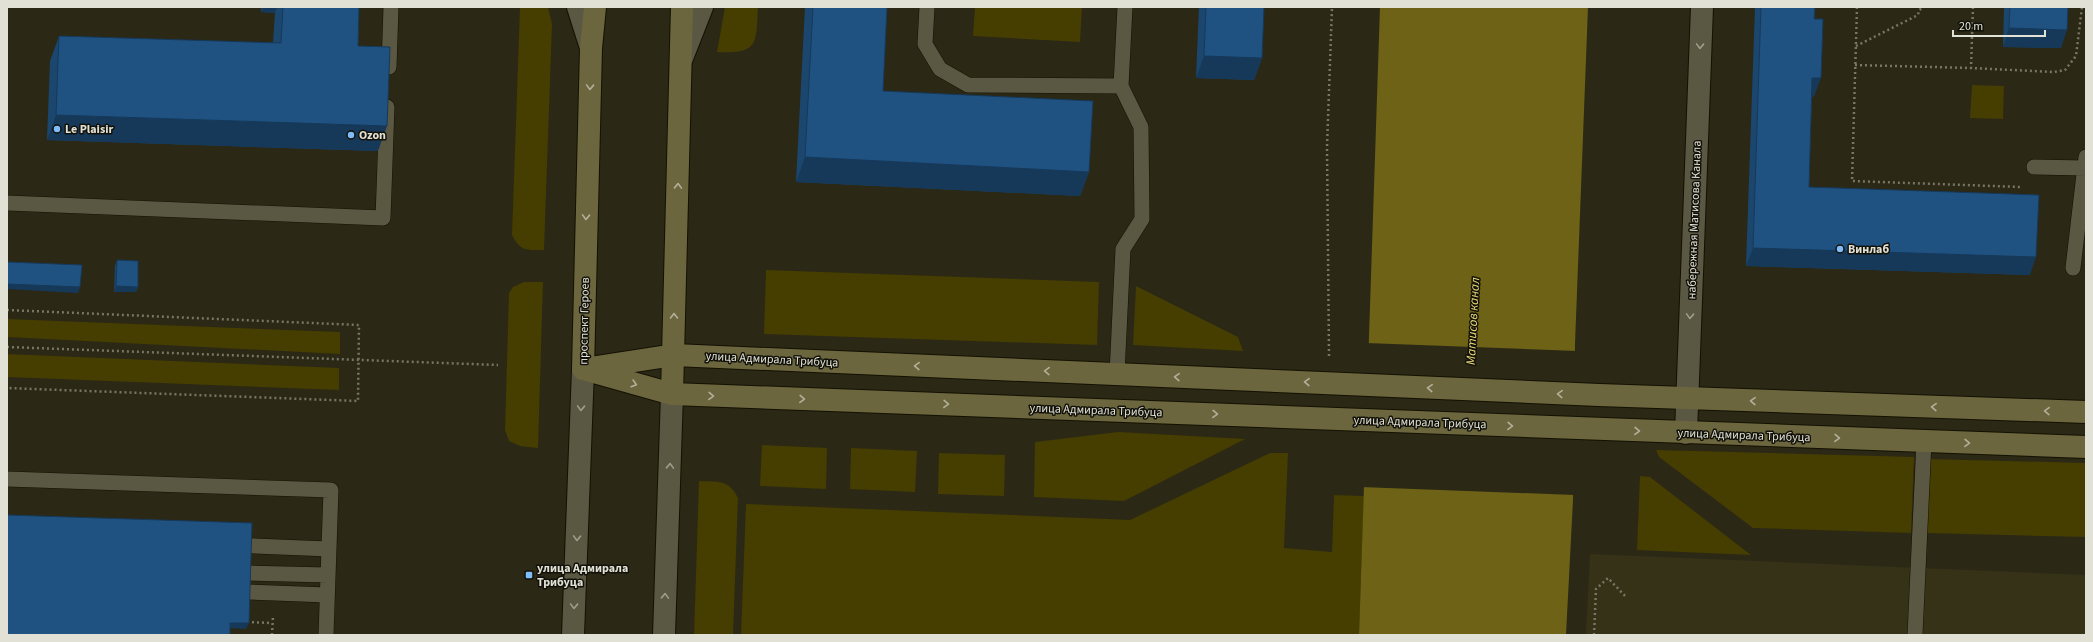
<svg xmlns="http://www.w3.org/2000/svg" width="2093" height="642" viewBox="0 0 2093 642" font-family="'Source Sans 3',sans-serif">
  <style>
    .built { fill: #363218 }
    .green { fill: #463d00 }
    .water { fill: #6d6215 }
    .pier { fill: #2b2816 }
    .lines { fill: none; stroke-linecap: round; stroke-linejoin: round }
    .lane-casing { stroke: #141102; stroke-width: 16 }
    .street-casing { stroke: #141102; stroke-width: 24 }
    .secondary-casing { stroke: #141102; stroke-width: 24 }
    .path { stroke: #787666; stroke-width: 2.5; stroke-dasharray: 2 3; stroke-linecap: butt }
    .lane { stroke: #5a5743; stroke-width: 15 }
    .street { stroke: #5a5743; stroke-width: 22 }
    .secondary { stroke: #6c663f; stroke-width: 22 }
    .wall { fill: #1b476e }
    .shaded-wall { fill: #16395a }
    .building { fill: #1f5280; stroke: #16395a }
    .oneway { stroke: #9e9c8c }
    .oneway2 { stroke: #b3b099 }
    .poi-dot { fill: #7fbdfa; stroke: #121109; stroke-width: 1.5 }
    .labels { text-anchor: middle; stroke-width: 3; stroke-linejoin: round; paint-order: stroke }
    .poi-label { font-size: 12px; font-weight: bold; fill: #e2e1d5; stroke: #121109; text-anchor: start }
    .street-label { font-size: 12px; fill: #e2e1d5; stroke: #121109 }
    .water-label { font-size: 13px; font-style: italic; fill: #ecdc77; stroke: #121109 }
  </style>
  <rect width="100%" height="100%" fill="#2b2816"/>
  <!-- built -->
  <path class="built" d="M1590,554L2086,575V635H1586Z"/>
  <!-- green -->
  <path class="green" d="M520,7H548L552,24L544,250C526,250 521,252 512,235Z
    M725,7H758C756,44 759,54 717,52Z
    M975,7H1082L1080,42L973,36Z
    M1972,85L2004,86L2003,119L1970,118Z
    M766,270L1099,282L1097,345L764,334Z
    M524,282H543L538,448L520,446L509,441L505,430L509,293L513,287Z
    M1136,286L1238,337L1243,351L1133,345Z
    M7,319L340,332V354L7,337Z
    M7,354L339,368V390L7,377Z
    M1118,432L1245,439L1124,501L1034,497L1035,442Z
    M762,445L827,448L826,489L760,486Z
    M851,448L917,451L915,492L850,489Z
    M1656,450L1914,457L1911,533L1753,528L1659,457Z
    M939,453L1005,455L1004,496L938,494Z
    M1270,453H1288L1284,548L1332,552L1334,495L1364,496L1359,635H741L746,504L1130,520Z
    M1929,459L2086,463V537L1927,533Z
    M1640,476L1650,477L1751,555L1637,550Z
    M699,481C717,482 729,479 738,498L733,635H694Z"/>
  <!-- water -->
  <path class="water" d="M1380,7H1588L1575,344L1573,500L1566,635H1359Z"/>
  <!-- pier -->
  <path class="pier" d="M1366,343L1577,351L1575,495L1361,487Z"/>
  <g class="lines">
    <defs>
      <path id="lane" d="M927,7L925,44L940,69L968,85L1121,86L1141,127L1142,219L1123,249L1117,374
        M389,67L391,7
        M1121,86L1125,7
        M2034,167L2085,168
        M7,203L383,218L387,107
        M2073,268L2086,157
        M7,479L331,490L326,635
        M232,545L329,549
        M248,573L328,575
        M248,592L327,595
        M1915,635L1924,441"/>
      <path id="street" d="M578,7L591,48
        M682,58L702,7
        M1686,433L1702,7
        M573,635L583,369
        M664,635L672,394"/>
      <path id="secondary" d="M590,368L674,355L1599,395L2086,412
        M583,369L672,394L2086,447
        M583,369L591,48L595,7
        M672,394L682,7"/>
    </defs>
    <!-- lane casing -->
    <use href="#lane" class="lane-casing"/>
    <!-- street casing -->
    <use href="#street" class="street-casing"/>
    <!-- secondary casing -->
    <use href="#secondary" class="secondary-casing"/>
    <!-- path -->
    <path class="path" d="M1857,7L1852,181L2021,187
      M1973,7L1971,68L2054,72L2065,70L2076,56L2082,7
      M1856,46L1918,15L1919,10L1924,7
      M1855,65L1971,68
      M7,310L359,325L358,401L7,388
      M7,347L498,365
      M1329,356L1327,147L1332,7
      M247,622L272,623
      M272,635L273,616
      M1594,635L1596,589L1608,578L1627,598"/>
    <!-- lane -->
    <use href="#lane" class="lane"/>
    <!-- street -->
    <use href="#street" class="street"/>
    <!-- secondary -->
    <use href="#secondary" class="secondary"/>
  </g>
  <!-- wall -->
  <path class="wall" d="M261,7H359L358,46L378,151L47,140L50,61L59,36L273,43L275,13L261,12Z
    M805,7H887L883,91L1089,172L1080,196L796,182Z
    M1199,7H1264L1262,58L1254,80L1196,78Z
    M1755,7H1815L1814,97L1812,96L1809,187L2030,275L1746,266Z
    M2004,7H2068L2061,48L2003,47Z
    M117,260L138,287L136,292H114L115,266Z"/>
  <!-- shaded-wall -->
  <path class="shaded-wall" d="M263,7H277L275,13L261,12Z
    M2009,28L2067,30L2061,48L2003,47Z
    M1204,56L1262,58L1254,80L1196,78Z
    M1812,78H1821L1814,97L1806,96Z
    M56,115L387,126L378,151L47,140Z
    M805,157L1089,172L1080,196L796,182Z
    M1753,248L2036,257L2030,275L1746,266Z
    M7,284L80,287L78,293L7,289Z
    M116,286L138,287L136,292H114Z
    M230,623H249L246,629L228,628Z"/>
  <!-- building -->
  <path class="building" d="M283,7H359L358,46L390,47L387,126L56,115L59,36L281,43Z
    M813,7H887L883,91L1093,101L1089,172L805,157Z
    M1206,7H1264L1262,58L1204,56Z
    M1761,7H1815L1814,19H1823L1821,78H1812L1809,187L2039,195L2036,257L1753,248Z
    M2010,7H2068L2067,30L2009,28Z
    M117,260L138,261V287L116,286Z
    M7,262L82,265L80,287L7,284Z
    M7,515L252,523L249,623H230V635H7Z"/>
  <!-- one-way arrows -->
  <defs><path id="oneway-chevron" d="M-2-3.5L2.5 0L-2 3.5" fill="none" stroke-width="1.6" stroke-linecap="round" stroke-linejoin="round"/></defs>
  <g class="oneway">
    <use href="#oneway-chevron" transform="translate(1700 46) rotate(92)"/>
    <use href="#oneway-chevron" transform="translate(1690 316) rotate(92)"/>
    <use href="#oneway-chevron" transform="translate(581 408) rotate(92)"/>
    <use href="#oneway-chevron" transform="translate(670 466) rotate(-88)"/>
    <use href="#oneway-chevron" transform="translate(577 538) rotate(92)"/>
    <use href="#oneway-chevron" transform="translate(665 596) rotate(-88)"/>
    <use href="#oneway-chevron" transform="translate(574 606) rotate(92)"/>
  </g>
  <g class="oneway2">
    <use href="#oneway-chevron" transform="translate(590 87) rotate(92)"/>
    <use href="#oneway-chevron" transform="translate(678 186) rotate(-88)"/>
    <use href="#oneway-chevron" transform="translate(586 217) rotate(92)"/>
    <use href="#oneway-chevron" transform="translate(674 316) rotate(-90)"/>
    <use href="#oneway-chevron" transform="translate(917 366) rotate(-178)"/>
    <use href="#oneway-chevron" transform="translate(1047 371) rotate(-178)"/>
    <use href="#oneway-chevron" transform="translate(1177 377) rotate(-178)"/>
    <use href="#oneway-chevron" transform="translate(1307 382) rotate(-178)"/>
    <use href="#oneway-chevron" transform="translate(634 384) rotate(16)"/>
    <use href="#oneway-chevron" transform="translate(1430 388) rotate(-177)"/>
    <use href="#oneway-chevron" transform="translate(1560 394) rotate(-177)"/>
    <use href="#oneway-chevron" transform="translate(711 396) rotate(2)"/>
    <use href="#oneway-chevron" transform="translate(802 399) rotate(2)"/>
    <use href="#oneway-chevron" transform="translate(1753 401) rotate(-178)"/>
    <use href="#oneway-chevron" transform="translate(946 404) rotate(2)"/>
    <use href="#oneway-chevron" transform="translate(1934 407) rotate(-178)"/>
    <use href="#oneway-chevron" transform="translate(2047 411) rotate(-178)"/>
    <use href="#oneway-chevron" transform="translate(1215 414) rotate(2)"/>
    <use href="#oneway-chevron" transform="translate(1510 426) rotate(2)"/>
    <use href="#oneway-chevron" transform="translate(1637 431) rotate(2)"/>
    <use href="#oneway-chevron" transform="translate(1837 438) rotate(2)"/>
    <use href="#oneway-chevron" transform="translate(1967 443) rotate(2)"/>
  </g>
  <!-- markers -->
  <g class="poi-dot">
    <circle cx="57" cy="129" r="4"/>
    <circle cx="351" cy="135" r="4"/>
    <circle cx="1840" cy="249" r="4"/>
    <rect x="525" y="571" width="8" height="8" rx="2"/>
  </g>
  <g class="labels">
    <!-- poi labels -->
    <g class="poi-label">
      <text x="65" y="133">Le Plaisir</text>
      <text x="359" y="139">Ozon</text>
      <text x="1848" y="253">Винлаб</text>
      <text x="537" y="572">улица Адмирала<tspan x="537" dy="14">Трибуца</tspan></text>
    </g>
    <!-- street labels -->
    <g class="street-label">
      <text transform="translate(1694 220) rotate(-88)" y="4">набережная Матисова Канала</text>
      <text transform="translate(584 321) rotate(-89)" y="4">проспект Героев</text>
      <text transform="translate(772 359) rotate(3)" y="4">улица Адмирала Трибуца</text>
      <text transform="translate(1096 410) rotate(2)" y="4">улица Адмирала Трибуца</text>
      <text transform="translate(1420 422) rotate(2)" y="4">улица Адмирала Трибуца</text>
      <text transform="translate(1744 435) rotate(2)" y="4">улица Адмирала Трибуца</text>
    </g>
    <!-- water labels -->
    <g class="water-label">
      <text transform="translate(1472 321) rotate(-87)" y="5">Матисов канал</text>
    </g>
  </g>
  <!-- border -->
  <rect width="2093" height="642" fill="none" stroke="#e2e1d5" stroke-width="16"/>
  <!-- scale -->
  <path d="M1953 30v6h92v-6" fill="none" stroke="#e2e1d5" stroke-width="2"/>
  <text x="1959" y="30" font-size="12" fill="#e2e1d5" stroke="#121109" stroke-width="3" paint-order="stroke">20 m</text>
</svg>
